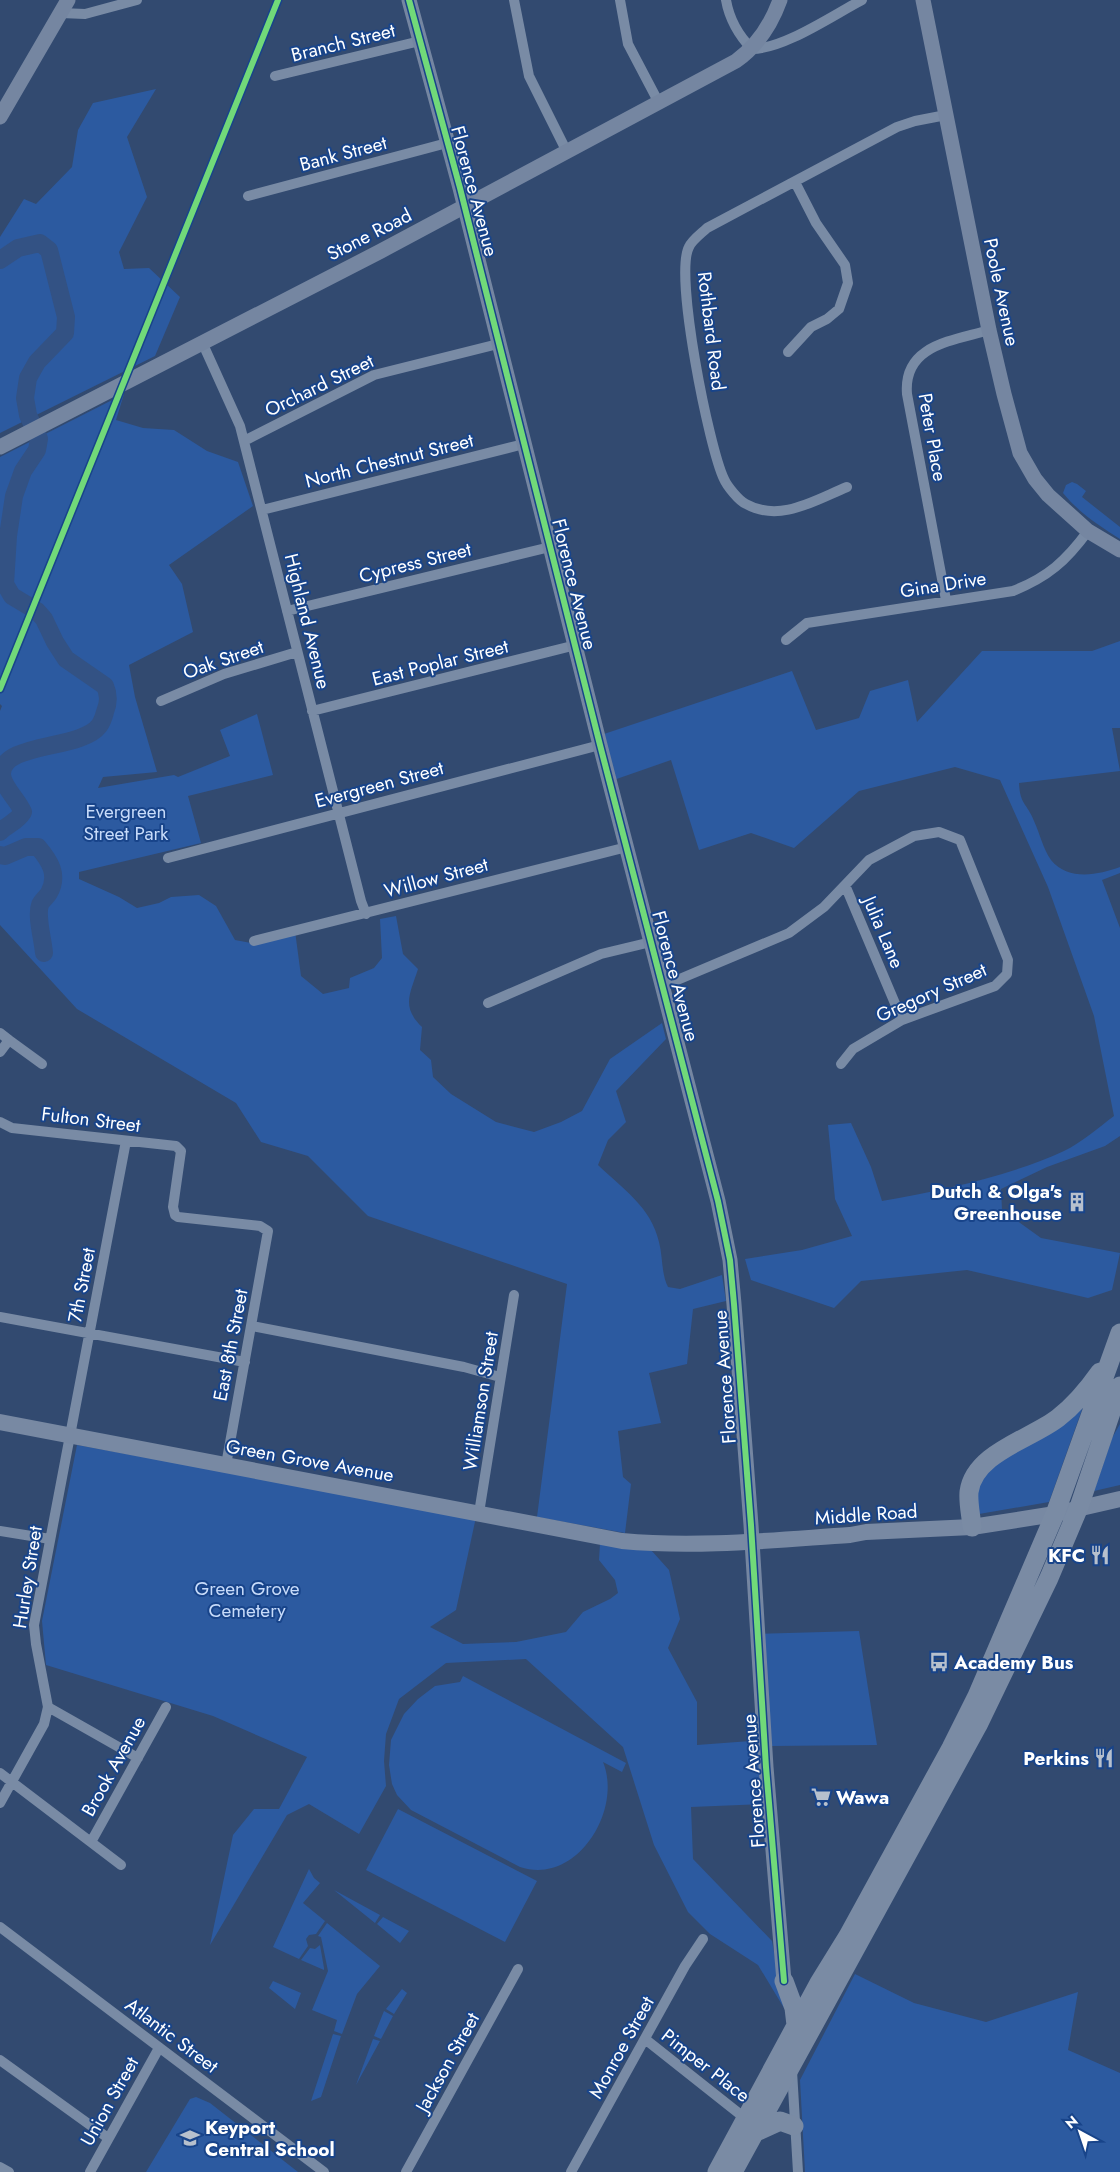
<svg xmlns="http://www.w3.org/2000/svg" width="1120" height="2172" viewBox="0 0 1120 2172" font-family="Jost,sans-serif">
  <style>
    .green { fill: #2c5aa0 }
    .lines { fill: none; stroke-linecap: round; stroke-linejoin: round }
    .river { stroke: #335284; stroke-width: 18 }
    .street { stroke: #798ba5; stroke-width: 10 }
    .secondary { stroke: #7586a1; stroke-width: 15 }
    .primary { stroke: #7889a3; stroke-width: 16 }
    .highway { stroke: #7a8ba4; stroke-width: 19 }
    .cycleway-casing { stroke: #18448a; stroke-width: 9 }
    .cycleway { stroke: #71d979; stroke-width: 6 }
    .labels { text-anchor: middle; stroke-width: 4; stroke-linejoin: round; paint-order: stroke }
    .street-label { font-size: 19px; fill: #fff; stroke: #18448a }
    .park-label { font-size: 19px; fill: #c7dbfa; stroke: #18448a }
    .poi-label { font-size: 19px; font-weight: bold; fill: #fff; stroke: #18448a; text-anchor: end }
  </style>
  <rect width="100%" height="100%" fill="#324a70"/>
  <!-- green -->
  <path class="green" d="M156,89L127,137L147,197L119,252L124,269L149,268L180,297L155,356L0,433V237L24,199L36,204L72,167L78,130L93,103Z
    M124,394L116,420L143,428L174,430L207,451L238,462L253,506L169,565L182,584L193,632L129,665L135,697L157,772L103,777L98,788L174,775L178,777L230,756L220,730L257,714L273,775L188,796L201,843L79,872V879L119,897L137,908L159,903L171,897L199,895L216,906L235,940L251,943L295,931L301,976L323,994L349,988L350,978L374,968L382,958L380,919L396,916L403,954L418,969C410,994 401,1007 422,1027L420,1050L431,1060L433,1077L451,1094L496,1122L534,1132L561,1122L582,1111L610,1059L662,1023L666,1039L616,1091L626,1122L608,1140L598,1165C623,1189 651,1207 659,1242C663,1257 661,1273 668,1287L680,1289L722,1275L726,1301L693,1309L687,1364L649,1373L661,1423L618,1431L623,1477L631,1484L625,1533L537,1517L567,1284L368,1216L308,1156L261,1142L236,1103L77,1009L0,925V711L2,706L0,704V457Z
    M1072,482L1077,484L1086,491L1082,497L1120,527V539C1100,526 1079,513 1063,493L1066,485Z
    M1120,641V728H1112L1120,771L1019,783C1020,805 1027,803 1034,821C1040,834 1043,849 1051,860C1068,881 1098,875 1120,867V873L1102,880L1120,928V1136L1105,1146L1047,1167L1001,1189L1002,1210L1041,1238L1120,1253L1112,1290L1088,1298L967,1270L861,1281L834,1308L751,1280L745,1259L802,1250L852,1236L835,1199L828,1125L851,1123L871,1167L882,1201C943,1190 1007,1177 1064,1151C1081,1143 1098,1128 1114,1116L1094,1016L1048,887L1000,780L955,767L859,791L794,848L751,833L699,850L671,760L608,782L595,737L792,671L816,730L859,718L870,691L908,680L917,722L982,651H1092Z
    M1084,1404L1049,1502L979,1514L974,1495L981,1472Z
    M1120,1424V1485L1094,1491L1112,1438Z
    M77,1445L476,1517L456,1610L430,1627L463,1644L516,1642L566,1632L583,1612L610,1599L618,1593L615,1580L599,1560L600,1544L651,1550L669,1570L680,1619L668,1648L697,1702V1745L764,1740L757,1634L859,1631L877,1745L770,1746L767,1804L691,1807L693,1859L772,1941L784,2008L758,1965L710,1934L688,1912L654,1845L623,1747L526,1659L446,1663L399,1699L386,1734L384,1761L386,1786L359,1834L309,1804L287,1815L210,1945L233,1835L254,1809H279L307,1757L213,1716L46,1665L42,1621Z
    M463,1676L626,1763L622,1772L603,1762C623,1811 576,1886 520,1867L411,1810L397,1795L392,1784L389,1765L391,1740L404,1714L418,1699L435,1686L460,1682Z
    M398,1809L537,1881L505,1942L366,1870Z
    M309,1869L314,1878L320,1883L303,1903L325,1921L316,1934L309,1935L306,1939L308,1946L299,1959L273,1947Z
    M334,1890L380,1915L375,1923Z
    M383,1917L409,1931L400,1943L377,1924Z
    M327,1923L380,1966L357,1994L342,2034L334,2031L337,2020L312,2010L328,1971L321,1937L318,1936Z
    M320,1945L324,1968V1970L301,1960L310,1948L315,1949Z
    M855,1974L914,2003L986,2022L1078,1992L1068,2050L1120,2073V2172H805L800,2080Z
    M273,1981L301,1993L295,2009L269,1988Z
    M402,1989L407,1993L394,2014L386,2009Z
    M384,2011L393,2016L381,2039L374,2036Z
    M333,2034L341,2036L321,2097L311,2101Z
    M373,2039L380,2041L356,2085Z
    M196,2097L210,2103L298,2172H146L190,2099Z"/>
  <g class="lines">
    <!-- river -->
    <path class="river" d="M0,260L18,248L40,243L49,250L66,317L65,333L37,362L28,378L25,398L28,415L39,439L37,450L23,471L14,496L8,536L5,584L12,596L37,611L44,619L55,642L66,659L105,686C109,695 109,702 105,712C104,716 102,722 99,726C81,750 0,742 2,775C3,787 18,800 23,812C17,822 8,824 0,832
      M0,855L5,856L26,847H38C50,861 59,875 49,893C47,897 41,901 40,905C36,916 43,940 44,953"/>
    <!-- street -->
    <path class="street" d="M514,0L529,76L567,152
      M620,0L628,44L659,103
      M726,0C729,18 739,36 752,49C784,49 833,15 862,0
      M61,13L85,14L137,0
      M275,76L420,41
      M248,196L447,143
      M202,342L240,426L361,901L366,914
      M788,352L811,327L827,319L839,309L848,283L845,265L816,223L795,182
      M244,441L374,375L498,344
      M847,487C815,500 780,523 746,504C739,501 727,486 724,479C709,448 674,274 689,247C692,240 702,233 707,228L897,127L915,121L946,115
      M262,510L524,444
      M946,600L907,394C903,345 952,341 989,330
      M287,611L550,547
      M786,640L807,623L1013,591C1048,577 1066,561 1088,531
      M161,701L224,674L297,652
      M312,711L576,645
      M168,858L600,745
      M845,885L902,1020
      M254,941L627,847
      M663,986L789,933L824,907L869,860L914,836L939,832L960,840L1008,960L1007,974L995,986L902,1020L853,1049L841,1064
      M488,1003L601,954L651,942
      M0,1033L9,1040L0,1052
      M9,1040L42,1064
      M0,1122L12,1128L176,1146L181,1151L173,1207L175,1215L178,1217L260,1226L268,1231L226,1465
      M0,1317L245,1362
      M252,1326L464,1367L500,1377
      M479,1513L514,1295
      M0,1531L50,1539
      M48,1707L138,1758
      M0,1773L121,1865
      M0,1803L44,1724L48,1707L36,1644L34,1625L126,1141
      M91,1842L166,1707
      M0,1927L324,2172
      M645,2039L746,2119
      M0,2060L108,2138
      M792,2071L798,2172
      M0,2167L9,2172
      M90,2172L159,2048
      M406,2172L518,1969
      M571,2172L685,1966L703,1939"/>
    <!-- secondary -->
    <path class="secondary" d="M409,0L460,188L600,745L718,1201L730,1260L734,1304L751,1525L766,1767L784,1981
      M923,0L989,330L1004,394L1020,453L1035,479L1048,495L1088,531L1120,550
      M0,117L68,0
      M0,447L381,251L736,61C757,46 771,25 780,0"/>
    <!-- primary -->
    <path class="primary" d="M0,1422L622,1541C697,1548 774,1540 850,1535L866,1532L972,1527L1055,1514L1120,1499"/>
    <!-- highway -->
    <path class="highway" d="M972,1527C971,1515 968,1503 969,1492C974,1453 1031,1439 1058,1418C1075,1405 1088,1389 1100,1372
      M784,1981L794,2008L796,2025
      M756,2132L780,2121L794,2126
      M717,2172L819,1983L848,1936L951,1748L977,1696L1055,1514L1120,1333
      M733,2172L978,1725L1049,1578L1079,1507L1120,1386"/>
    <defs>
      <path id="cycleway" d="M409,0L460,188L600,745L718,1201L730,1260L734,1304L751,1525L766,1767L784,1981
        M0,689L278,0"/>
    </defs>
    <!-- cycleway casing -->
    <use href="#cycleway" class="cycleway-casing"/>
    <!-- cycleway -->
    <use href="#cycleway" class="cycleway"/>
  </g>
  <!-- icons -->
  <defs>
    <symbol id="building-bare" viewBox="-9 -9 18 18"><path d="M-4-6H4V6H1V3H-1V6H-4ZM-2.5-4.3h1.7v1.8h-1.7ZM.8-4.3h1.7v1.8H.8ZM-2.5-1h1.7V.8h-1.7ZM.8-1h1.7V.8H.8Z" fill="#b7c0cd" stroke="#18448a" stroke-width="2.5" paint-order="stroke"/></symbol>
    <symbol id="restaurant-bare" viewBox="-9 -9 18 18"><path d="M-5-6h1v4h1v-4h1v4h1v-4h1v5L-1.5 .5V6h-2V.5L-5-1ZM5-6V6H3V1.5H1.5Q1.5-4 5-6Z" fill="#b7c0cd" stroke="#18448a" stroke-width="2.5" paint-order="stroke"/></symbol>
    <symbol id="bus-bare" viewBox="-9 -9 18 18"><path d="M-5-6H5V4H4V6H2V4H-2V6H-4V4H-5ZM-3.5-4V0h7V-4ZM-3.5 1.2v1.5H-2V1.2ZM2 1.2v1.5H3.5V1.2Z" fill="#b7c0cd" stroke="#18448a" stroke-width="2.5" paint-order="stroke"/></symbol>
    <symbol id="supermarket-bare" viewBox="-9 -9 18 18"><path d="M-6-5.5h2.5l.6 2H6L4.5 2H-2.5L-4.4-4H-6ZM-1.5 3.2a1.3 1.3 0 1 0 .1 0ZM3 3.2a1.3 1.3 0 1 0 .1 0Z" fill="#b7c0cd" stroke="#18448a" stroke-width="2.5" paint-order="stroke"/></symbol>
    <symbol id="school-bare" viewBox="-9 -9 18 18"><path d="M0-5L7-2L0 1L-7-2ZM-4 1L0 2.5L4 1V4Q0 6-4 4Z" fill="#b7c0cd" stroke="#18448a" stroke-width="2.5" paint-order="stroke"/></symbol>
  </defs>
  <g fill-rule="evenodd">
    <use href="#building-bare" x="1063" y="1188" width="28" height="28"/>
    <use href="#restaurant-bare" x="1086" y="1541" width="28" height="28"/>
    <use href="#bus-bare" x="925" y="1648" width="28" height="28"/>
    <use href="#restaurant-bare" x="1090" y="1744" width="28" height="28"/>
    <use href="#supermarket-bare" x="807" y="1783" width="28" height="28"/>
    <use href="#school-bare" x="176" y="2124" width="28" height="28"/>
  </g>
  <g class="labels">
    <!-- street labels -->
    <g class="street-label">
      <text transform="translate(343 42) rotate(-14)" y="7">Branch Street</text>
      <text transform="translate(343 153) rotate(-15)" y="7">Bank Street</text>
      <text transform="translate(475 191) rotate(75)" y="7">Florence Avenue</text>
      <text transform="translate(369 234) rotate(-27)" y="7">Stone Road</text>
      <text transform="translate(1002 292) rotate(78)" y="7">Poole Avenue</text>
      <text transform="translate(712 331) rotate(83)" y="7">Rothbard Road</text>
      <text transform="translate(319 385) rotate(-26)" y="7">Orchard Street</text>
      <text transform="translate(933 437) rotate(80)" y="7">Peter Place</text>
      <text transform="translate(389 460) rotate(-14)" y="7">North Chestnut Street</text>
      <text transform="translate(415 562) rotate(-14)" y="7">Cypress Street</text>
      <text transform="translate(575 584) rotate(76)" y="7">Florence Avenue</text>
      <text transform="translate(943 584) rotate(-9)" y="7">Gina Drive</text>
      <text transform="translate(308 621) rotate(76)" y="7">Highland Avenue</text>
      <text transform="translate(223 659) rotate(-19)" y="7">Oak Street</text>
      <text transform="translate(440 662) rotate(-14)" y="7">East Poplar Street</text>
      <text transform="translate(379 784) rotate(-15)" y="7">Evergreen Street</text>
      <text transform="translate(436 877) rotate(-15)" y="7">Willow Street</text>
      <text transform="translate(884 932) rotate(67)" y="7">Julia Lane</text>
      <text transform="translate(676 976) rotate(75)" y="7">Florence Avenue</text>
      <text transform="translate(931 992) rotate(-24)" y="7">Gregory Street</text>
      <text transform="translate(91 1119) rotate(7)" y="7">Fulton Street</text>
      <text transform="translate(81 1285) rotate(-79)" y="7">7th Street</text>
      <text transform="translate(230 1345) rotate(-79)" y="7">East 8th Street</text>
      <text transform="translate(724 1377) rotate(-94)" y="7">Florence Avenue</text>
      <text transform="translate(480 1401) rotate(-81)" y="7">Williamson Street</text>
      <text transform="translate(310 1460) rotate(10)" y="7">Green Grove Avenue</text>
      <text transform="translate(866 1514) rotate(-4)" y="7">Middle Road</text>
      <text transform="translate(27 1577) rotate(-81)" y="7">Hurley Street</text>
      <text transform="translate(113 1766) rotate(-61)" y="7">Brook Avenue</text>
      <text transform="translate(753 1781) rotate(-94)" y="7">Florence Avenue</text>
      <text transform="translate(172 2035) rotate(37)" y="7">Atlantic Street</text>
      <text transform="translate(621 2047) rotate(-61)" y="7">Monroe Street</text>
      <text transform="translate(447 2062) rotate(-61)" y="7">Jackson Street</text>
      <text transform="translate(706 2065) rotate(38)" y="7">Pimper Place</text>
      <text transform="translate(109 2101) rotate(-61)" y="7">Union Street</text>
    </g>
    <!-- park labels -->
    <g class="park-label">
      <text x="126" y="818">Evergreen<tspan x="126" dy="22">Street Park</tspan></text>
      <text x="247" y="1595">Green Grove<tspan x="247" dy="22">Cemetery</tspan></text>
    </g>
    <!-- poi labels -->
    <g class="poi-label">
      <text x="1062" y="1198">Dutch &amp; Olga's<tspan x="1062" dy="22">Greenhouse</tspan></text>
      <text x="1085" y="1562">KFC</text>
      <text x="954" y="1669" text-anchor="start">Academy Bus</text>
      <text x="1089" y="1765">Perkins</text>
      <text x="836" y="1804" text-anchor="start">Wawa</text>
      <text x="205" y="2134" text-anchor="start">Keyport<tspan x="205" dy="22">Central School</tspan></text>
    </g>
  </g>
  <!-- north arrow -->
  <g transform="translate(1080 2132) rotate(320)" stroke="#18448a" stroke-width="4" paint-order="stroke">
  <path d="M0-4L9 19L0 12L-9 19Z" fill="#ffffff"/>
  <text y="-8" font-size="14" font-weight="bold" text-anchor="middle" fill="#ffffff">N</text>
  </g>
</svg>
